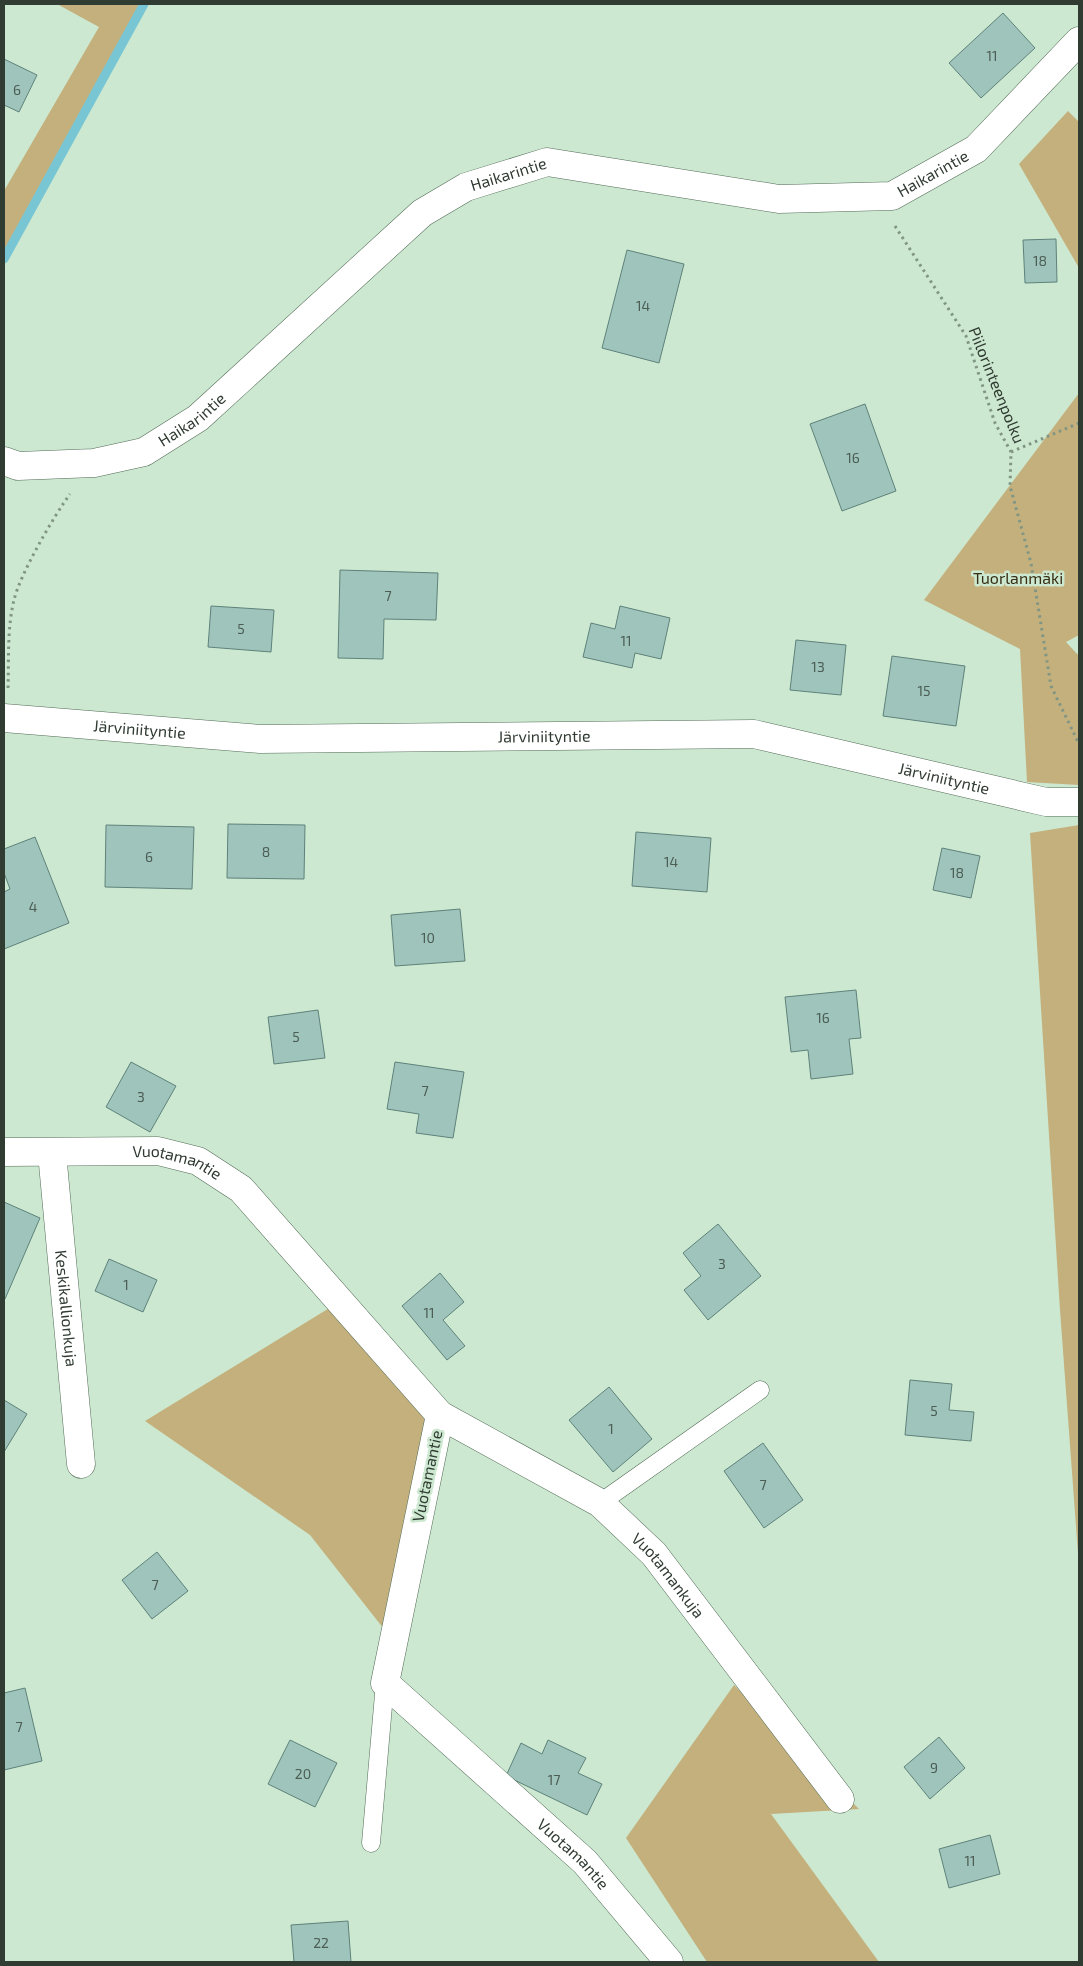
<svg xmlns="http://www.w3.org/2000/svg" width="1083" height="1966" viewBox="0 0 1083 1966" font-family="'Exo 2',sans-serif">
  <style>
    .green { fill: #c4b07c }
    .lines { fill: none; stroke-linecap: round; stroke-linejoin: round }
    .stream { stroke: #78c5d3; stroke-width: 9 }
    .building { fill: #9ec4bc; stroke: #5e827a }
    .service-casing { stroke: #536b57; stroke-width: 19 }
    .minor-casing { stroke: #536b57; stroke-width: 29 }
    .path { stroke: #819584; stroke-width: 3; stroke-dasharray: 2.5 4; stroke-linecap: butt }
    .service { stroke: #fff; stroke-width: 18 }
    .minor { stroke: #fff; stroke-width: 28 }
    .labels { text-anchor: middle; stroke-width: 5; stroke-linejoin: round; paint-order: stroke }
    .number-label { font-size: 14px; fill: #4c5d54 }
    .street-label { font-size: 16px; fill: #303b32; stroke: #cce8d0 }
    .park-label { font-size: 16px; fill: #372d13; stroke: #cce8d0 }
  </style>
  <rect width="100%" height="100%" fill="#cce8d0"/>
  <!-- green -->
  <path class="green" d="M57,4H144L4,259V191L99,27Z
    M1068,111L1079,122V268L1019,164Z
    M1079,393V635L1066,642L1079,656V785L1027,782L1020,649L924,600Z
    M1079,825V1567L1060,1310L1030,833Z
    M331,1307L428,1409L402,1652L310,1535L145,1421Z
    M734,1685L859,1809L771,1814L879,1962H707L626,1838Z"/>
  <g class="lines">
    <!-- stream -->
    <path class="stream" d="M4,259L144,4"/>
  </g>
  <!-- building -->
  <path class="building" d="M1003,13L1035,48L981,98L949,63Z
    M4,59L37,75L19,112L4,105Z
    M1056,239L1057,282L1025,283L1023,240Z
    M627,250L684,264L659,363L602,348Z
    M865,404L896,491L842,511L810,424Z
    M340,570L438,573L436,620L384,619L383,659L338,658Z
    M211,606L274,610L271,652L208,647Z
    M620,606L670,618L661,659L635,653L632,668L583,657L591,623L615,629Z
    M796,640L846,645L841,695L790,690Z
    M892,656L965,666L956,726L883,716Z
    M228,824L305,825L304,879L227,878Z
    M106,825L194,827L192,889L105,887Z
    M636,832L711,838L707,892L632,886Z
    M35,837L69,923L4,949V892L10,889L4,873V849Z
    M942,848L980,856L971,898L933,890Z
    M460,909L465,961L395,966L391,915Z
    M856,990L861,1038L849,1039L853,1074L811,1079L808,1050L791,1052L785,997Z
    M318,1010L325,1058L274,1064L268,1017Z
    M131,1062L176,1086L150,1132L106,1107Z
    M395,1062L464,1072L453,1138L416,1133L419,1114L387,1109Z
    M4,1202L40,1218L5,1299H4Z
    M718,1224L761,1276L708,1320L684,1290L701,1276L683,1253Z
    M109,1259L157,1280L143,1312L95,1291Z
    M440,1273L464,1302L443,1320L465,1346L447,1360L402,1306Z
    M910,1380L952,1384L949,1410L974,1412L971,1441L905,1435Z
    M609,1387L652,1439L613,1472L569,1420Z
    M4,1400L27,1414L4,1452Z
    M763,1443L803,1500L764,1528L724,1471Z
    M157,1552L188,1591L152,1619L122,1580Z
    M25,1688L42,1761L4,1770V1693Z
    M939,1737L965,1768L930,1799L904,1767Z
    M290,1740L337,1763L315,1807L268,1784Z
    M548,1740L586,1758L578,1773L602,1784L587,1815L506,1776L521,1743L542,1754Z
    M990,1835L1000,1874L949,1888L939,1849Z
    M348,1921L351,1962H294L291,1925Z"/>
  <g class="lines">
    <defs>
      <path id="service" d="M600,1503L760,1390
        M371,1843L385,1683"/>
      <g id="minor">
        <path id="s1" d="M4,461L18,466L94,463L144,452L198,418L422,213L466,187L547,162L779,199L892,196L976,149L1079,41"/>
        <path id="s2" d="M4,718L260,739L754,734L1046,802H1079"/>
        <path id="s3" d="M4,1152L158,1151L198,1161L241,1189L440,1415L600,1503L654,1554L840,1799"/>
        <path id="s4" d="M52,1153L81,1464"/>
        <path id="s5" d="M440,1415L385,1683L585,1862L669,1962"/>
      </g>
    </defs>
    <!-- service casing -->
    <use href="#service" class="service-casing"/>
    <!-- minor casing -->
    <use href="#minor" class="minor-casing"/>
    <!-- path -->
    <path class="path" d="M895,226L966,336L995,423L1011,452L1010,486L1031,563L1051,686L1079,744
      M1011,452L1079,423
      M8,688C9,659 7,628 14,600C20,574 54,516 70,494"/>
    <!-- service -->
    <use href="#service" class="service"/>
    <!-- minor -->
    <use href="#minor" class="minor"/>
  </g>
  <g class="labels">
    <!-- number labels -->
    <g class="number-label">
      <text x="992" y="61">11</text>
      <text x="17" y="95">6</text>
      <text x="1040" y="266">18</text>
      <text x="643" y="311">14</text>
      <text x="853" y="463">16</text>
      <text x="388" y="601">7</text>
      <text x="241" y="634">5</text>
      <text x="626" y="646">11</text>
      <text x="818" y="672">13</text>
      <text x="924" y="696">15</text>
      <text x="266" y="857">8</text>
      <text x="149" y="862">6</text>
      <text x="671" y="867">14</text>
      <text x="957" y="878">18</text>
      <text x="33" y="912">4</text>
      <text x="428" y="943">10</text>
      <text x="823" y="1023">16</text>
      <text x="296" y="1042">5</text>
      <text x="425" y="1096">7</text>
      <text x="141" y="1102">3</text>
      <text x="722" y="1269">3</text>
      <text x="126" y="1290">1</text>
      <text x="429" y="1318">11</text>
      <text x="934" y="1416">5</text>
      <text x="611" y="1434">1</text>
      <text x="763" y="1490">7</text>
      <text x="155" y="1590">7</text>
      <text x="19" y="1732">7</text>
      <text x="934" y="1773">9</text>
      <text x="303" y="1779">20</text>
      <text x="554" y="1785">17</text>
      <text x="970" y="1866">11</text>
      <text x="321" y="1948">22</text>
    </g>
    <!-- street labels -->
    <g class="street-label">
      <text dy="6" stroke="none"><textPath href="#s1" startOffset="1040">Haikarintie</textPath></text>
      <text dy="6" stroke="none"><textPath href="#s1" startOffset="605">Haikarintie</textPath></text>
      <text transform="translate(997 385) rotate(68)" y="6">Piilorinteenpolku</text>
      <text dy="6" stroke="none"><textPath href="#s1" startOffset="200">Haikarintie</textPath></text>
      <text dy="6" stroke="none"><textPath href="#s2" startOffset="136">Järviniityntie</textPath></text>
      <text dy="6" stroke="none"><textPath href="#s2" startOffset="541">Järviniityntie</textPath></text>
      <text dy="6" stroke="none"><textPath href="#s2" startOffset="946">Järviniityntie</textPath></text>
      <text dy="6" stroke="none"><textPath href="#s3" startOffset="175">Vuotamantie</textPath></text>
      <text dy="6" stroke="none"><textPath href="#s4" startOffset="156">Keskikallionkuja</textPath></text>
      <text transform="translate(427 1476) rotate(-78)" y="6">Vuotamantie</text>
      <text dy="6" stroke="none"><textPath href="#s3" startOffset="830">Vuotamankuja</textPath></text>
      <text dy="6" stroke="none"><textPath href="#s5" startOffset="528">Vuotamantie</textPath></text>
    </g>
    <!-- park labels -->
    <g class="park-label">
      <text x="1018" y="584">Tuorlanmäki</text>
    </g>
  </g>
  <!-- border -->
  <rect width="1083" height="1966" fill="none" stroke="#303b32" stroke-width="10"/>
</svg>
